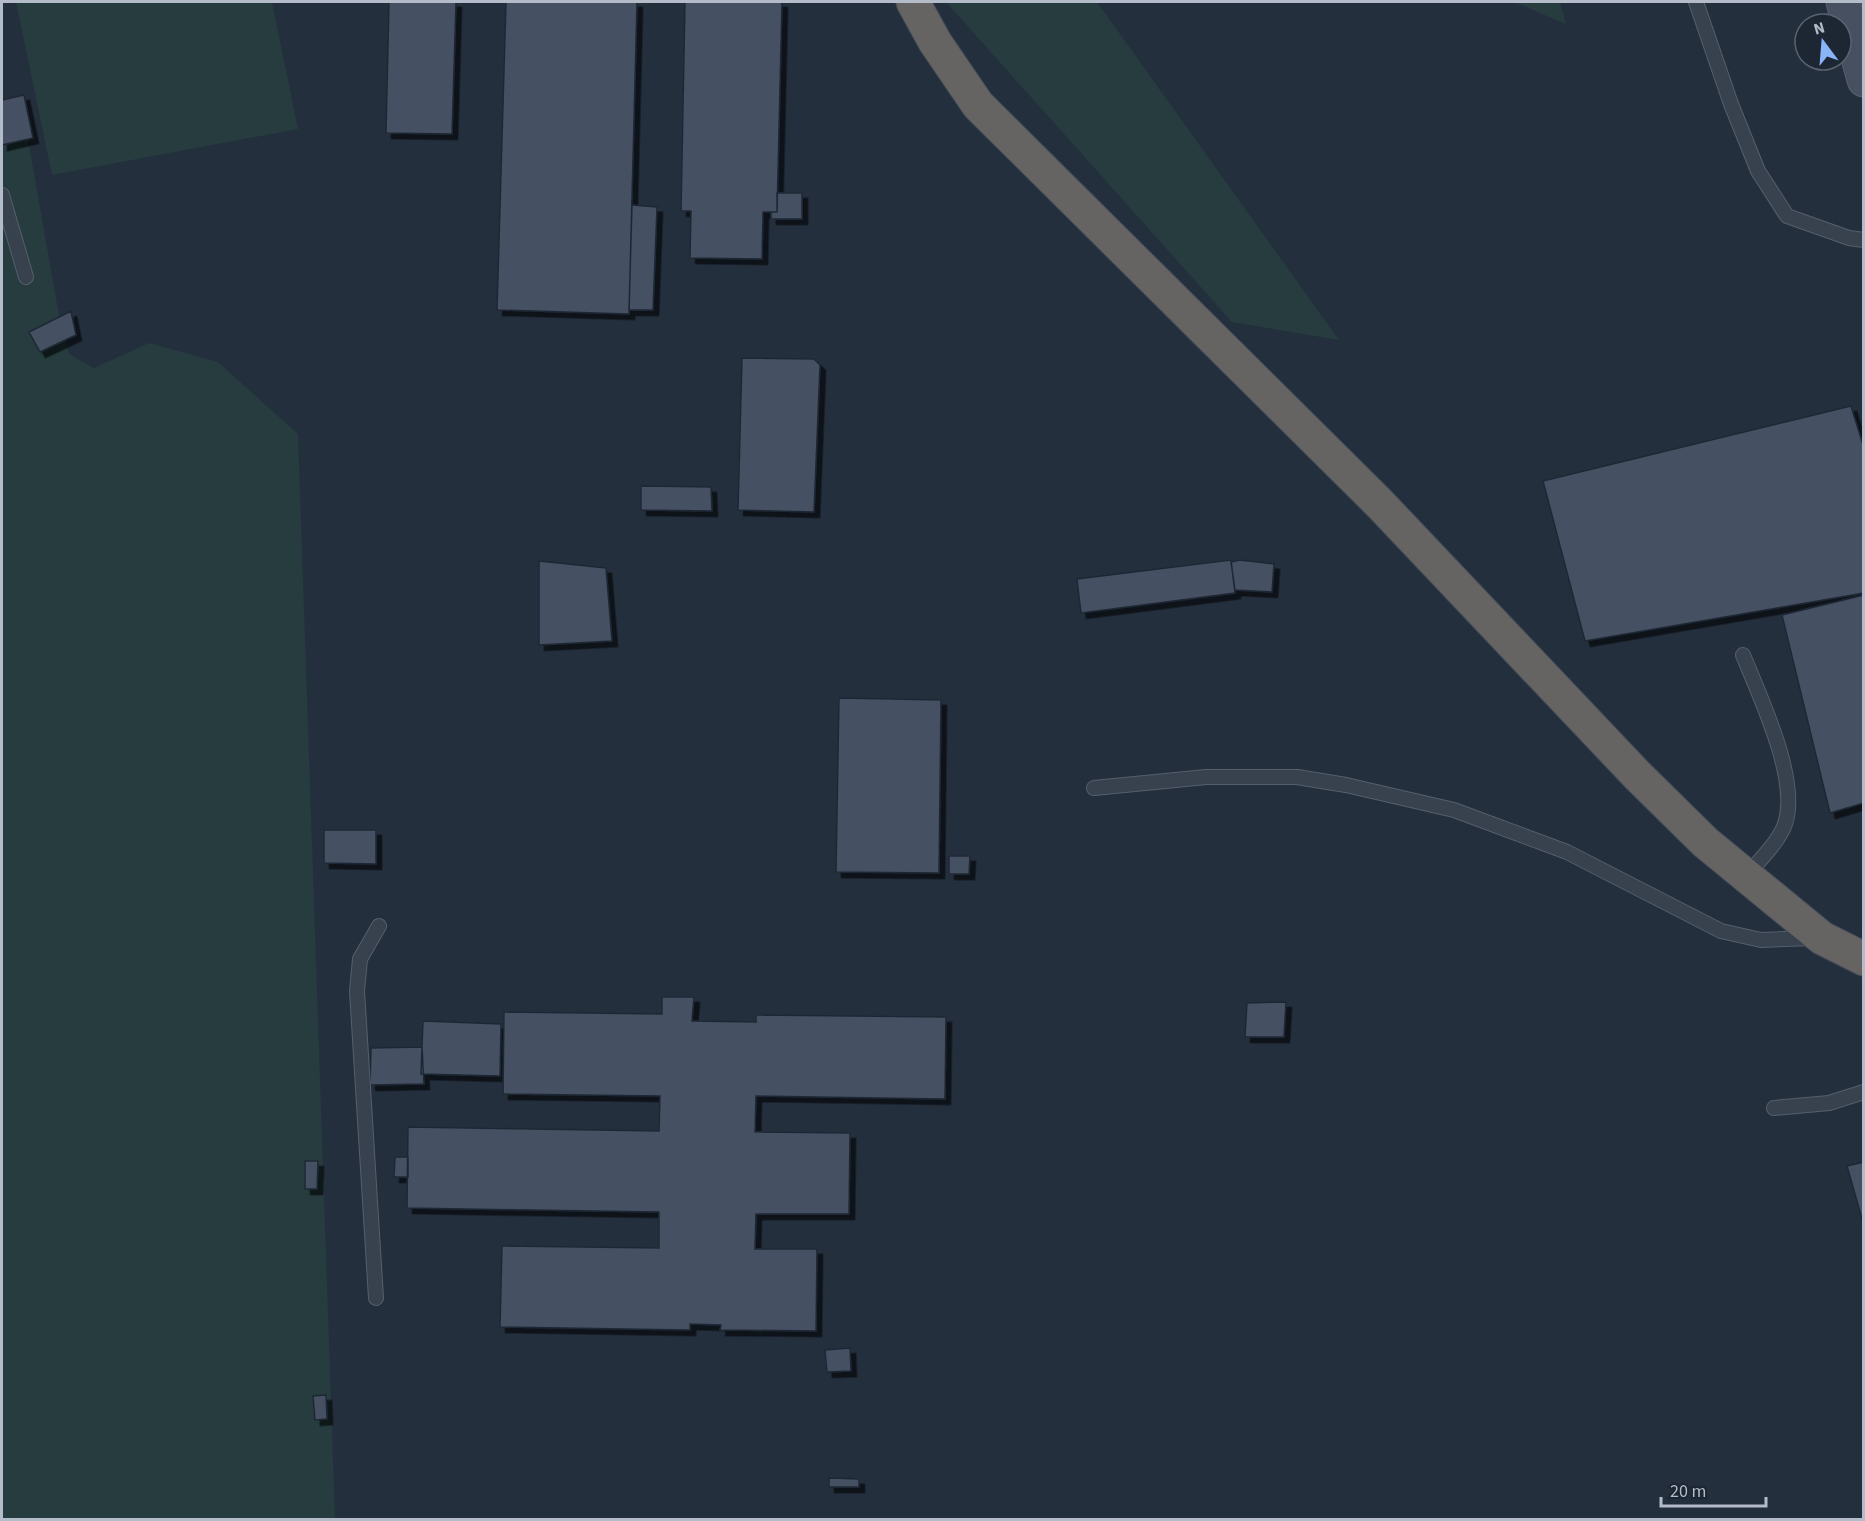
<svg xmlns="http://www.w3.org/2000/svg" width="1865" height="1521" viewBox="0 0 1865 1521" font-family="'Source Sans 3',sans-serif">
  <style>
    .green { fill: #263c3f }
    .building { fill: #455162; stroke: #1f2835; stroke-width: 1.5; filter: url(#shadow) }
    .lines { fill: none; stroke-linecap: round; stroke-linejoin: round }
    .service-casing { stroke: #565f6c; stroke-width: 16 }
    .secondary-casing { stroke: #565f6c; stroke-width: 35 }
    .trunk-casing { stroke: #434c59; stroke-width: 35 }
    .service { stroke: #38414e; stroke-width: 14 }
    .secondary { stroke: #465061; stroke-width: 33 }
    .trunk { stroke: #656462; stroke-width: 33 }
  </style>
  <defs>
    <filter id="shadow"><feDropShadow dx="5.5" dy="5.5" stdDeviation="0" flood-color="#0009"/></filter>
  </defs>
  <rect width="100%" height="100%" fill="#242f3e"/>
  <!-- green -->
  <path class="green" d="M16,2H272L298,129L52,175Z
    M946,2H1097L1339,340L1232,322Z
    M1514,2H1560L1566,24Z
    M23,111L60,321L69,354L94,368L149,343L218,362L298,434L335,1519H2V114Z"/>
  <!-- building -->
  <path class="building" d="M389,2H456L452,134L386,133Z
    M506,2H637L629,314L497,310Z
    M685,2H782L777,212H763L762,259L690,258L691,211H681Z
    M24,95L33,138L2,145V100Z
    M777,193H802V219H771V212H777Z
    M632,205L657,207L653,310H629Z
    M71,311L76,335L40,352L29,332Z
    M742,358L814,359L820,365L814,512L738,510Z
    M1851,406L1864,448V593L1585,641L1543,481Z
    M641,486L711,487L712,511L641,510Z
    M1231,560L1235,593L1081,613L1077,579Z
    M1240,560L1274,564L1272,592L1235,590L1231,562Z
    M539,561L606,568L612,641L539,645Z
    M1864,595V803L1830,813L1782,615Z
    M839,698L941,700L939,873L836,872Z
    M324,830H376V864L324,863Z
    M949,856H970L969,874H949Z
    M662,997H694L692,1021L756,1022V1015L946,1017L945,1099L756,1096L755,1132L850,1133L849,1214H756L755,1249H817L816,1331L720,1330L721,1325L690,1324V1330L500,1327L502,1246L659,1248V1212L407,1208L408,1127L659,1131L660,1096L503,1094L504,1012L662,1014Z
    M1286,1002L1284,1037H1245L1247,1003Z
    M423,1021L501,1024L500,1076L421,1074Z
    M422,1047L424,1084L370,1085L371,1048Z
    M395,1157H408V1177H394Z
    M305,1161H318L317,1189H305Z
    M1864,1162V1226L1847,1166Z
    M850,1348L851,1371L827,1372L825,1350Z
    M326,1395L327,1419L315,1420L313,1396Z
    M829,1478L859,1479V1487H829Z"/>
  <g class="lines">
    <defs>
      <path id="service" d="M1696,2L1731,104L1758,171L1787,216L1849,238L1864,240
        M2,195L26,277
        M1743,655C1760,697 1800,780 1785,824C1779,842 1758,861 1747,876
        M1094,788L1206,777H1297L1346,785L1454,810L1567,852L1721,931L1761,940L1813,938
        M1774,1108L1829,1103L1864,1092
        M376,1298L357,991L360,959L379,926"/>
      <path id="secondary" d="M1843,2L1864,80"/>
      <path id="trunk" d="M913,2L935,42L978,105L1380,504L1637,775L1705,842L1822,938L1864,959"/>
    </defs>
    <!-- service casing -->
    <use href="#service" class="service-casing"/>
    <!-- secondary casing -->
    <use href="#secondary" class="secondary-casing"/>
    <!-- trunk casing -->
    <use href="#trunk" class="trunk-casing"/>
    <!-- service -->
    <use href="#service" class="service"/>
    <!-- secondary -->
    <use href="#secondary" class="secondary"/>
    <!-- trunk -->
    <use href="#trunk" class="trunk"/>
  </g>
  <!-- border -->
  <rect width="1865" height="1521" fill="none" stroke="#b4bcc9" stroke-width="6"/>
  <!-- north arrow -->
  <g transform="translate(1823 42) rotate(344)"><circle r="28" fill="#1d2633" stroke="#59626f" stroke-width="1.5"/>
  <path d="M0-4.5L10 22L0 15L-10 22Z" fill="#8ab4f8"/>
  <text y="-9" font-size="16" font-weight="bold" text-anchor="middle" fill="#b4bcc9">N</text>
  </g>
  <!-- scale -->
  <path d="M1661 1497v9h105v-9" fill="none" stroke="#b4bcc9" stroke-width="3"/>
  <text x="1670" y="1497" font-size="18" fill="#b4bcc9" stroke="#1d2633" stroke-width="4.5" paint-order="stroke">20 m</text>
</svg>
